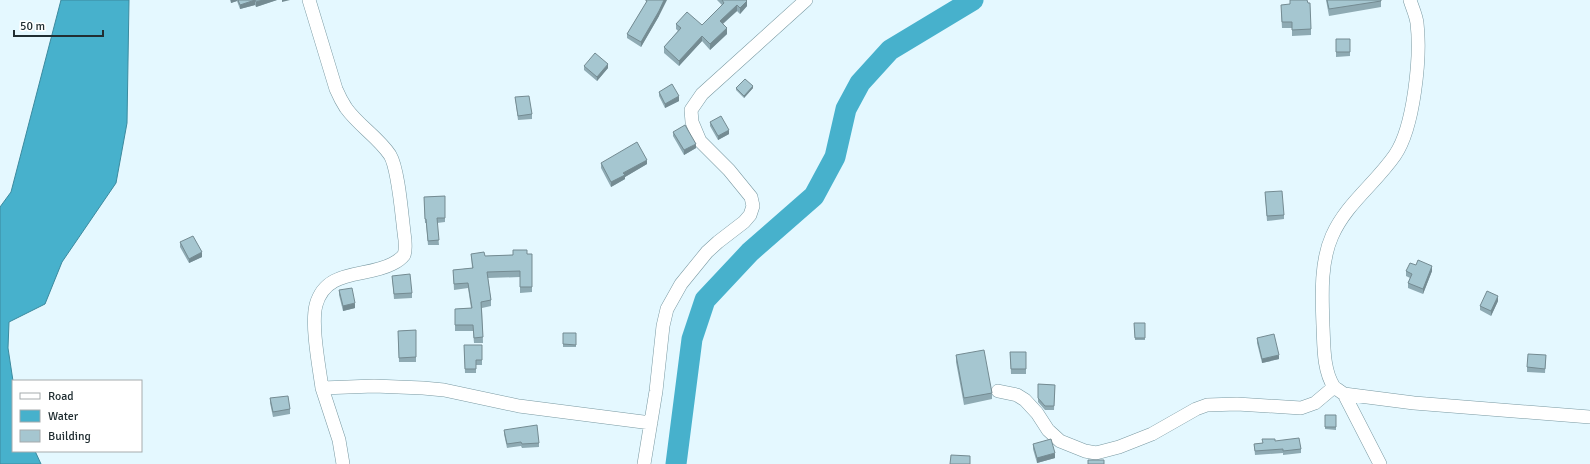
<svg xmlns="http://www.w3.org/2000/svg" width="1590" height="464" viewBox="0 0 1590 464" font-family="Signika,sans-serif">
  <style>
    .water { fill: #47b1cc; stroke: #3c8a9e }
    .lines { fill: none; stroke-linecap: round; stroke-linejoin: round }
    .river { stroke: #47b1cc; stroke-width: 21 }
    .street-casing { stroke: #7999a2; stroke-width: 14 }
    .street { stroke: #fff; stroke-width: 13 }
    .wall { fill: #8eaab3 }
    .shaded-wall { fill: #748b92 }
    .building { fill: #a5c6d0; stroke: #748b92 }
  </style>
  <rect width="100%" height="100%" fill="#e4f8ff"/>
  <!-- water -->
  <path class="water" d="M61,0H129L127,123L116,183L62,262L45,304L9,322L8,348L13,381V451H35L41,464H0V207L11,192Z"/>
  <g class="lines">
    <!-- river -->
    <path class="river" d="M676,464L692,339L705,300L750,252L814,196L835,157L846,109L860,83L890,50L973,0"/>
    <defs>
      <path id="street" d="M309,0L336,89C339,96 342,102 346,108C359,126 378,137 390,155C399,170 402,220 405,240C405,245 406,250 404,255C401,259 396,262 392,264C365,278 326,268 316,305C311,325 319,366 322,388
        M1334,387C1323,370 1324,346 1323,326C1322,297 1320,263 1332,236C1346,204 1375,184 1395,155C1414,127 1421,57 1417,23C1416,15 1412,7 1410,0
        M998,391L1017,395L1025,400L1037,413L1048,430L1060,441L1085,451L1096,453L1119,447L1152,434L1196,409L1207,405L1237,404L1301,408L1315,403L1334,387L1344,394
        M343,464L339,440L322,388L374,386L423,388L444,390L519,406L651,423
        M644,464L656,391L663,326L667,309L681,284L707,252L718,242L744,222L750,215L753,206L751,197L729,170L700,141L692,122L691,110L702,94L806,0
        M1380,464L1344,394L1414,403L1590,417"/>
    </defs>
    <!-- street casing -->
    <use href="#street" class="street-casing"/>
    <!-- street -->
    <use href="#street" class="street"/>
  </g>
  <!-- wall -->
  <path class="wall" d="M230,0H277L256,7L255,5L240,9L237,1L231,3Z
    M646,0L659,16L641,47L627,38V34L646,3Z
    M717,0H746L747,6L740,14L737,11L723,24L727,34L710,50L702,41L679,66L664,53V47L678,31L676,29V24L702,25L722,5Z
    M1290,0H1307L1311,29V35L1292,36V28H1282L1281,11L1290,4Z
    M1326,0H1381V7L1329,16Z
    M1336,39H1350V56L1336,57Z
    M584,66L608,68L597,81L584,70Z
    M736,88H753L744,98L736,90Z
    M659,92L679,101L665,108L659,96Z
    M515,97L532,114V119L518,120Z
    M710,122L729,134L718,140L710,126Z
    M673,132L696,148L684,155L673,136Z
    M601,163L647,164L625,177V179L611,187L601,168Z
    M1265,192L1284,215V219L1267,221Z
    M445,196V222L437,223L439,245H428L426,223H425L424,197Z
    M180,242L202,257L189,263L180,247Z
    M471,254L485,256L532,254V292L520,293V277L488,278L491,300V306L482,308L483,343H474L473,331H455V309L471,308L468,288L454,290L453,270L472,268Z
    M1416,265L1432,271L1423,294L1408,288V283L1410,278L1406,276V271Z
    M392,276L412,293V298L394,299Z
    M339,290L355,308L343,311L339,295Z
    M1498,301L1491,316L1480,310V306Z
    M1134,323H1145V340H1135Z
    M416,330V362H399L398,331Z
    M563,333H576V347H563Z
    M1257,338L1279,359L1262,363L1257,343Z
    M464,345H482V365H476V373H465Z
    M1010,352H1026V374H1011Z
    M956,355L992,393V399L964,405L956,362Z
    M1546,355L1545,373L1527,372V367Z
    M1038,384L1055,385L1054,410H1045L1038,402Z
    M270,398L290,409V414L273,417L270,403Z
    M1325,415H1336V430L1325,429Z
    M504,430L539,443V447L522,448L521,446L507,448L504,434Z
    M1275,441L1301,449V453L1283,455V453L1255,455L1254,444Z
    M1033,444L1055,458L1037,463L1033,449Z"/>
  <!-- shaded-wall -->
  <path class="shaded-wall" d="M231,0H237V1L231,3Z
    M255,0V5L240,9V5Z
    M263,0H277L256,7V2Z
    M282,0H290L282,2Z
    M664,0H667L659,16L641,47V42Z
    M747,1V6L740,14V8Z
    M737,5V11L720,26V21Z
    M727,28V34L710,50V44Z
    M702,36V41L679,66V61Z
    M608,64V68L597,81V77Z
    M753,86V88L744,98V96Z
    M679,96V101L665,108V104Z
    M729,130V134L718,140V136Z
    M696,144V148L684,155V150Z
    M647,160V164L625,177V179L611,187V182L623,173Z
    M202,252V257L189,263V259Z
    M1432,266V271L1423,294V289Z
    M1498,296V301L1491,316V311Z
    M355,303V308L343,311V306Z
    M1279,355V359L1262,363V359Z
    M1055,453V458L1037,463V458Z"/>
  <!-- building -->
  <path class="building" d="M238,0H263L256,2L255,0L240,5Z
    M646,0H664L659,11L641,42L627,34L647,1H646Z
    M722,0H746L747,1L740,8L737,5L720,21L727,28L710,44L702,36L679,61L664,47L681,28L676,24L687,12L702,25L724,3Z
    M1290,0H1307L1308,3H1310L1311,29L1292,30V22H1282L1281,5L1290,4Z
    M1327,0H1381V1L1329,9Z
    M1336,39H1350V52H1336Z
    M595,53L608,64L597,77L584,66Z
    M745,79L753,86L744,96L736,88Z
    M672,84L679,96L665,104L659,92Z
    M529,96L532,114L518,116L515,97Z
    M721,116L729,130L718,136L710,122Z
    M685,125L696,144L684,150L673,132Z
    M637,142L647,160L623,173L625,175L611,182L601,163Z
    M1282,191L1284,215L1267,216L1265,192Z
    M445,196V218H437L439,240L428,241L426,219H425L424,197Z
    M193,236L202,252L189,259L180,242Z
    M513,250H527V254H532V287H520V271L487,272L491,300L481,302L483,337L474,338L473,325H455V309L472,308L468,283L454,284L453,270L473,268L471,254L484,252L485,256L513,255Z
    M1418,260L1432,266L1423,289L1408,283L1412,274L1406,271L1410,263L1416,265Z
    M410,274L412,293L394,294L392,276Z
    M352,288L355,303L343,306L339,290Z
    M1487,291L1498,296L1491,311L1480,306Z
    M1134,323H1145V338H1135Z
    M416,330V357L399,358L398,331Z
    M563,333H576V345L563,344Z
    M1274,334L1279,355L1262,359L1257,338Z
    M464,345H482V360H476V369H465Z
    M984,350L992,393L964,398L956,355Z
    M1010,352H1026V369H1011Z
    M1528,354L1546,355L1545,369L1527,367Z
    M1038,384L1055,385L1054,406H1045L1038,398Z
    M288,396L290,409L273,412L270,398Z
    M1325,415H1336V427H1325Z
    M537,425L539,443L522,444L521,442L507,444L504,430Z
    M1299,438L1301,449L1283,451V449L1255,451L1254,444L1263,443L1262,439H1275V441Z
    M1051,439L1055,453L1037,458L1033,444Z
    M951,455L970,456V464H950Z
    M1088,460H1104V464H1088Z"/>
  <!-- legend -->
  <rect x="12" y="380" width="130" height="72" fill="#ffffff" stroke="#a6abad"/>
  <rect x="20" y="393" width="20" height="6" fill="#ffffff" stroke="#a6abad"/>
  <text x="48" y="400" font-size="12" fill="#212e32">Road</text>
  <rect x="20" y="410" width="20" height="12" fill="#47b1cc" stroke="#a6abad"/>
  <text x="48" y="420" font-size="12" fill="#212e32">Water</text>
  <rect x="20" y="430" width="20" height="12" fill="#a5c6d0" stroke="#a6abad"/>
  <text x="48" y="440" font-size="12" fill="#212e32">Building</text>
  <!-- scale -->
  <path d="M14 30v6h89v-6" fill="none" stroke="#212e32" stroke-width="2"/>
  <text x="20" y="30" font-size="12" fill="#212e32" stroke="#ffffff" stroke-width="3" paint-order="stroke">50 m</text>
</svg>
